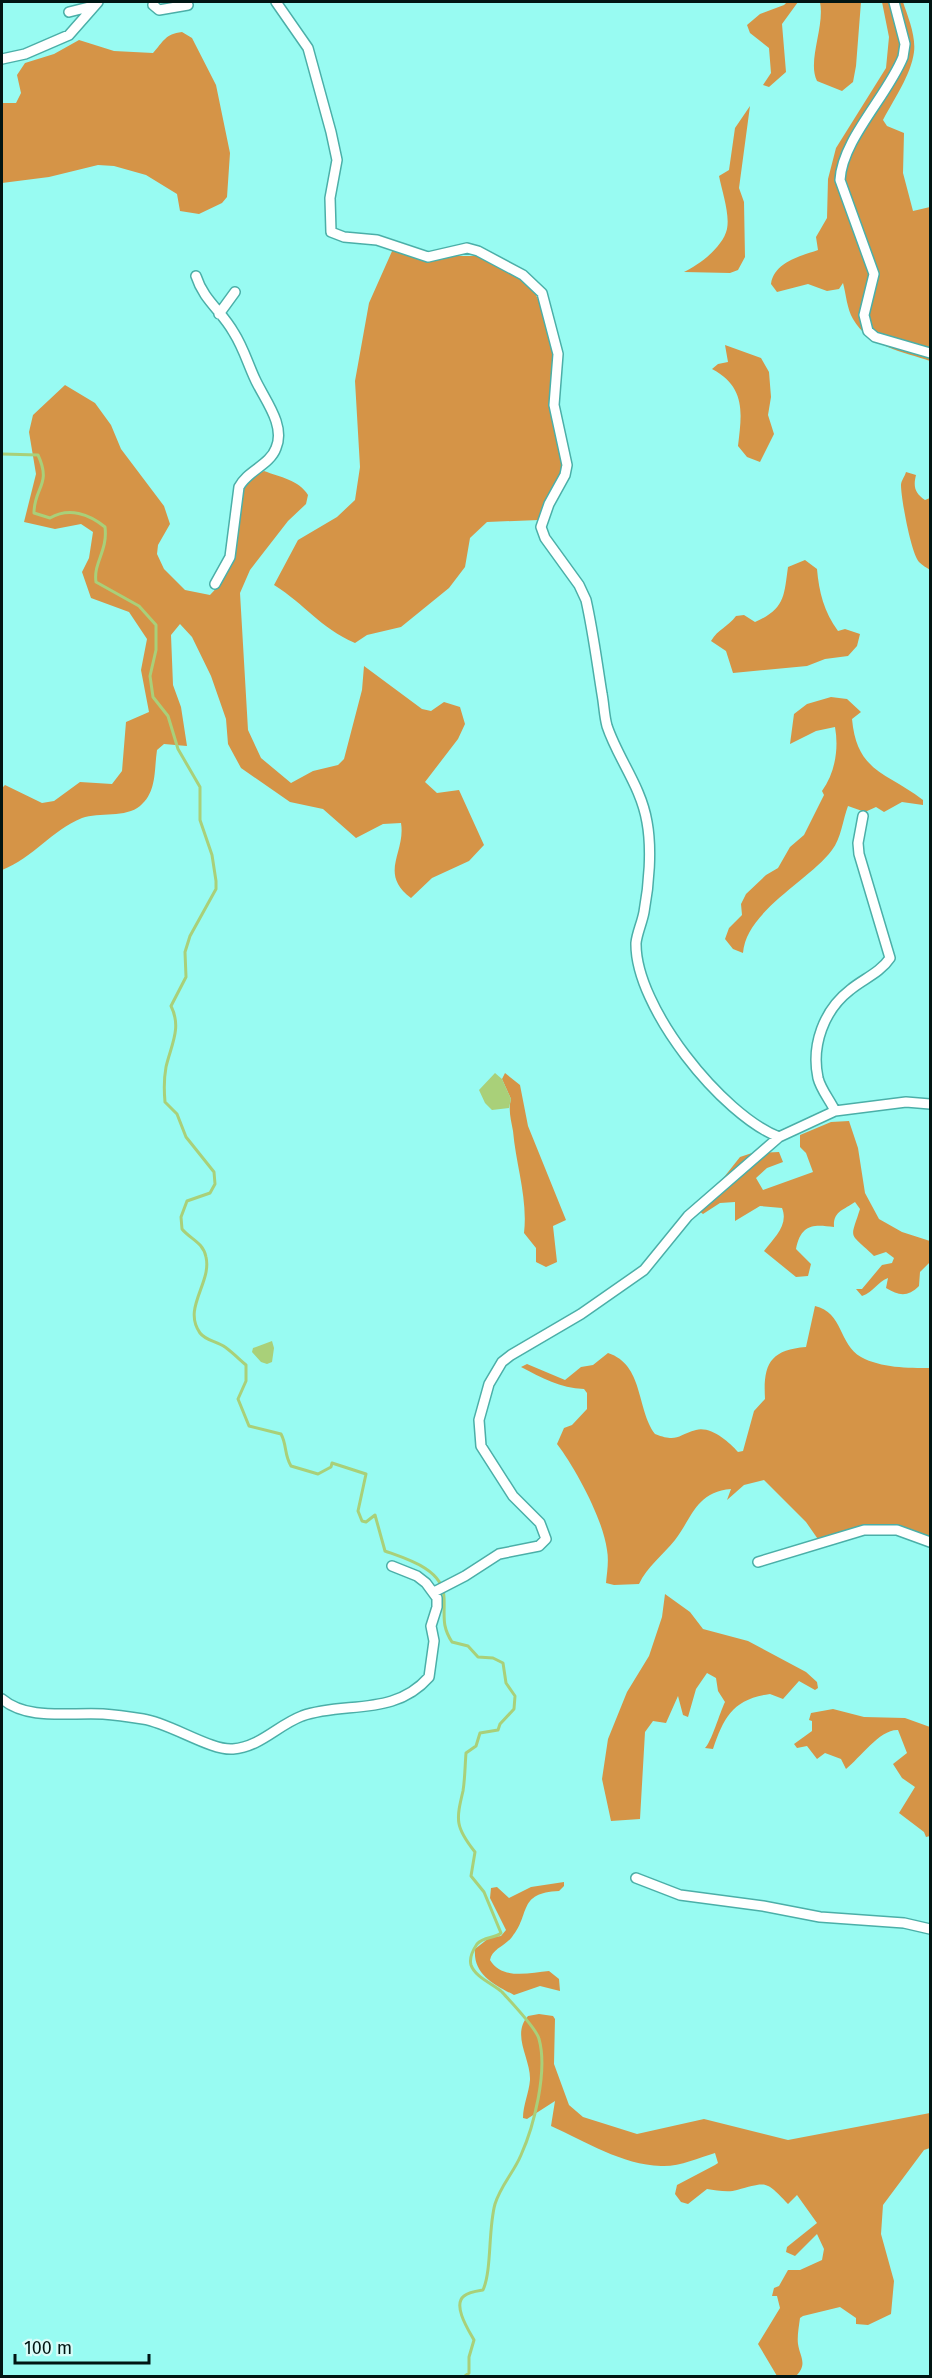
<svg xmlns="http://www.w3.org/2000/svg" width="932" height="2378" viewBox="0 0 932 2378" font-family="'Fira Sans',sans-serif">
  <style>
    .forest { fill: #d59447 }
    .water { fill: #a9d079 }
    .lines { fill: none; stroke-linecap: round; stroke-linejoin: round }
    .stream { stroke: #a9d079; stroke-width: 3 }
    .minor-casing { stroke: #4bafa8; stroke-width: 12 }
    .minor { stroke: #fff; stroke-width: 9 }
  </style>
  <rect width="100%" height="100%" fill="#98fbf2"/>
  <!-- forest -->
  <path class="forest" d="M787,2H798L782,24L786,72L769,87L763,85L771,73L769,48L750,33L747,25L760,14L784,5Z
    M820,2H861L856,66L853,82L842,91L817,81C807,61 825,27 820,2Z
    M882,2H903C908,17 916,36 914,52C911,75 894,99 883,120L887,126L904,133L903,173L913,211L930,207V361C904,352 868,346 853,319C847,309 846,294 843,283L839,289L827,291L808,284L777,292L771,284C774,262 801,256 818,250L816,237L827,218L828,179L836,148L886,68L889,37Z
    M182,32L192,38L216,85L230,153L227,197L222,203L199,214L180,211L177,194L146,175L114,166L98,165L49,177L2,183V103H16L21,93L17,75L25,63L54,54L79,40L114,51L153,53C163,42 165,34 182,32Z
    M750,106L739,188L744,202L745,257L738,270L730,273L684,272C699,265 723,247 727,229C730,214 722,191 719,176L729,170L735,128Z
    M393,249L445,256H477L524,279L533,288L546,318L555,353L563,470L539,520L487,522L470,538L465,567L449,588L401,627L367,635L355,643C319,627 306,605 274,585L298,540L337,517L355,500L360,467L355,381L369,303Z
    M725,345L761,358L769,372L771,397L768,415L774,434L760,462L747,457L738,446C742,413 746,387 712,369L718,364L728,362Z
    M65,385L95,403L111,425L121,449L164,506L170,524L158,545L157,554L164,569L185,590L210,595C246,561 215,494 264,471C280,477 299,480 308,495L306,504L288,521L250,570L240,593L248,730L261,758L291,783L313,771L338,765L344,759L362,690L364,666L422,709L431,711L444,702L460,707L465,724L458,739L425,782L437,793L459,790L484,845L469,861L432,878L411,898C378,873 406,853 401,823L383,824L356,838L323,809L290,802L241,768L228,744L226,719L211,676L192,637L180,624L171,635L173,685L181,707L187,746L164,744L157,750C154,770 157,792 140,806C126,818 99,812 82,818C52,830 33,858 2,870V788L5,785L42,803L54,801L80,782L112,784L122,771L126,722L149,712L141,670L147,639L129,612L91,598L82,572L89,558L93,532L81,524L55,529L24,522L36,474L29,432L33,415Z
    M906,472L916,475C913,487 915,493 925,500L930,498V570C927,568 922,565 919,562C911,553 901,498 901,485C901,481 905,476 906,472Z
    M805,560L817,569C819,592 824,612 838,631L845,629L860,634L857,646L848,656L825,659L807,666L733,673L726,651L711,641C718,629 728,627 736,616L744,615L755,622C785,609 784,596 788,567Z
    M831,697L847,699L861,712L852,719C857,773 887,772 923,800V805L902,802L884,812L876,807L865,812L848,806C843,819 841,839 832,850C809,881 746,911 743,953L733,949L725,939L729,928L742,915L741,904L746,894L766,875L778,868L790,847L804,835L824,795L822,791C835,773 839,749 835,727L816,731L790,744L794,714L807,704Z
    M505,1073L520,1085L528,1126L566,1220L553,1226L557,1262L546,1267L536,1262V1248L524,1233C528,1199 516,1165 513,1131C511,1120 508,1110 511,1099L502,1079Z
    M849,1121L858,1148L865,1193L879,1219L902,1232L930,1241V1262L920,1272L919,1286C908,1297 899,1296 886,1288L888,1278C877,1282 874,1292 862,1296L856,1289H862L882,1265L892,1263L894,1258L886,1252L874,1256C848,1231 850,1241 860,1209L855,1202C844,1210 833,1211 834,1227C813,1224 801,1224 796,1249L811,1264L808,1276L796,1277L764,1251C774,1238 789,1225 782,1208L760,1206L735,1221V1202L720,1203L703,1214L695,1208L717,1186L740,1157L752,1153L779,1152L783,1162L767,1168L756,1178L763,1190L813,1172L806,1153L800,1147V1135L831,1122Z
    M815,1306C843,1312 839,1345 861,1357C881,1368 908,1368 930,1368V1544C885,1525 867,1530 822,1545L806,1522L764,1480L744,1485L727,1500L731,1489C696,1492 692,1518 675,1540C663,1555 647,1567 639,1584L614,1585L606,1583C607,1572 609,1561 607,1550C603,1519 576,1469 557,1444L564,1428L572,1425L587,1409V1393L584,1389C560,1388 542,1378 521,1367L527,1364L565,1380L581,1367L593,1365L608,1353C644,1365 636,1408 655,1434C678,1443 677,1435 696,1430C711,1426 729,1442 738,1452L743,1451L754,1411L765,1399C763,1364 770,1350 806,1347Z
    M665,1594L690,1612L703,1629L748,1641L806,1672L817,1682L818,1688L815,1690L799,1681L783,1699L770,1694C733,1699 724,1717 713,1749L705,1748C711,1743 720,1712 725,1702L718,1691L716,1678L707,1673L696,1689L688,1717L683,1715L678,1696L666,1723L653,1721L645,1732L640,1819L611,1821L602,1779L608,1739L627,1692L649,1656L662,1617Z
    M833,1709L864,1717L905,1718L930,1727V1836L926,1837L924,1832L899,1813L915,1787L902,1778L893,1764L907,1753L898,1730C880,1729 860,1758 846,1769L841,1759L825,1753L817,1759L807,1746L797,1748L794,1744L812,1731V1721L809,1720L811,1713Z
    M564,1882V1886L559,1891C517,1893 531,1914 512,1937C505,1946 492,1949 490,1960C502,1980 529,1973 549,1971L559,1979L560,1991L540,1986L514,1995C493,1984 473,1974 475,1949L489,1938L501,1936L506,1930L490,1898L491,1888L497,1887L509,1898L531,1887Z
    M539,2014L553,2016L555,2019L554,2064L569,2105L583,2117L637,2134L704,2119L788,2140L930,2113V2148L924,2150L883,2205L881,2234L894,2281L891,2314L868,2325L856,2324V2318L840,2307L803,2316L800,2318C799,2326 797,2336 798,2344C800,2357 808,2364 796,2376H777L758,2344L780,2308L777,2296H772L774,2288L779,2286L788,2270H800L822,2260L824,2249L817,2234L795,2256L786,2252L787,2247L817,2223L797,2195L788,2204C765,2180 767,2182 737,2190C728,2193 716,2190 707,2189L688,2204L681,2202L675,2194L677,2185L715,2165L718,2163L715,2153C698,2158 679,2167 661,2166C622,2165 585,2141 551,2126L555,2101L527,2119L523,2118C523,2105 529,2093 530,2080C531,2059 511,2035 528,2016Z"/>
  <!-- water -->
  <path class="water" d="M495,1073L502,1079L511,1099L509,1108L492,1110L485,1103L479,1090Z
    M272,1341L274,1348L272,1362L267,1364L261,1362L252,1352L253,1348Z"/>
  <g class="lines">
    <!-- stream -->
    <path class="stream" d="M2,454L38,455C52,485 34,487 34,513L50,518C69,507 89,514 105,527C108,551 93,563 96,582L139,606L156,625V650L150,676L153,697L168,716L178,749L200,787V820L212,855L216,881V889L190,936L185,952L186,977L171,1006C182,1028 171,1045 166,1067C164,1078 164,1091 165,1102L177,1114L186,1137L214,1172L215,1184L210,1193L187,1201L181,1217L182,1229C190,1239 203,1242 206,1257C212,1283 182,1308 200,1333C206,1341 217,1341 225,1347C232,1352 239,1359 246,1365V1381L238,1399L249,1426L281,1434C287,1445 284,1454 291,1466L318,1474L331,1467L332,1463L366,1474L358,1511L362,1521L366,1522L375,1515L385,1551C407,1559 443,1569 444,1597C445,1616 441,1625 452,1642L468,1646L478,1657L493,1658L503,1663L506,1683L515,1696L514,1709L500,1724L498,1730L480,1733L476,1746L466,1753C465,1765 465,1779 463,1791C456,1820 455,1827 475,1852L471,1876L484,1892L501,1933C494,1939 484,1936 477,1944C473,1950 469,1958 471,1965C475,1977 493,1984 502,1992C510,2001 537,2029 539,2039C548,2071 534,2126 521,2155C514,2172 501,2185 495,2204C488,2229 492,2270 483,2290C477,2291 469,2292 464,2296C452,2305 469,2331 474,2340L469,2357V2373L465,2376"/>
    <defs>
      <path id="minor" d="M154,2L153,5L159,10L188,5
        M276,2L308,48L331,132L337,160L330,198L331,232L344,237L377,240L428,257L467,248L478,251L523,275L542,293L558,354L554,405L567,465L565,475L549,504L541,527L545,538L579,585L586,600C593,631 597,663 602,694C604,704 604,715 607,726C618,759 641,786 647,822C652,849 649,885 644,912C642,923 637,933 636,943C635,1007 722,1115 779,1137L835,1111L906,1102L930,1104
        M894,2L905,44L903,57C888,95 842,140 840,180L874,274L864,315L868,331L875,337L930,353
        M69,12L93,6
        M2,59L25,54L69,35L98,2
        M196,276C204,301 222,311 234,333C243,347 248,364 255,379C264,399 286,425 276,448C270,465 247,471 239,487L230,557L215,584
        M219,314L235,292
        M835,1111C830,1100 821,1090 818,1078C811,1045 824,1010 850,990C863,979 880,973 890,958L859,854L858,843L863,816
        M758,1562L864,1530H897L930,1542
        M434,1592L465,1576L499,1554L539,1546L546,1539L540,1523L513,1496L481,1446L479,1420L489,1384L502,1362L511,1355L581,1314L644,1270L688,1216L779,1137
        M2,1699C28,1721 70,1712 103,1714C116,1715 130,1717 143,1719C170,1723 211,1751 233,1749C260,1747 278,1725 302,1716C345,1701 394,1717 429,1677L434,1641L431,1626L437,1607V1598L426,1583L417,1576L392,1566
        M636,1878L680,1895L763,1906L820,1917L904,1923L930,1929"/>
    </defs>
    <!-- minor casing -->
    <use href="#minor" class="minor-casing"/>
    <!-- minor -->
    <use href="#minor" class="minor"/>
  </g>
  <!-- border -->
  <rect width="932" height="2378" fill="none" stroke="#011513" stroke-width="6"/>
  <!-- scale -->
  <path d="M15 2354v9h134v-9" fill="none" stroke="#011513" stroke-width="3"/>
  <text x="24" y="2354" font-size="18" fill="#011513" stroke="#d8fcf8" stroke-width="4.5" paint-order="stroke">100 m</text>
</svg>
